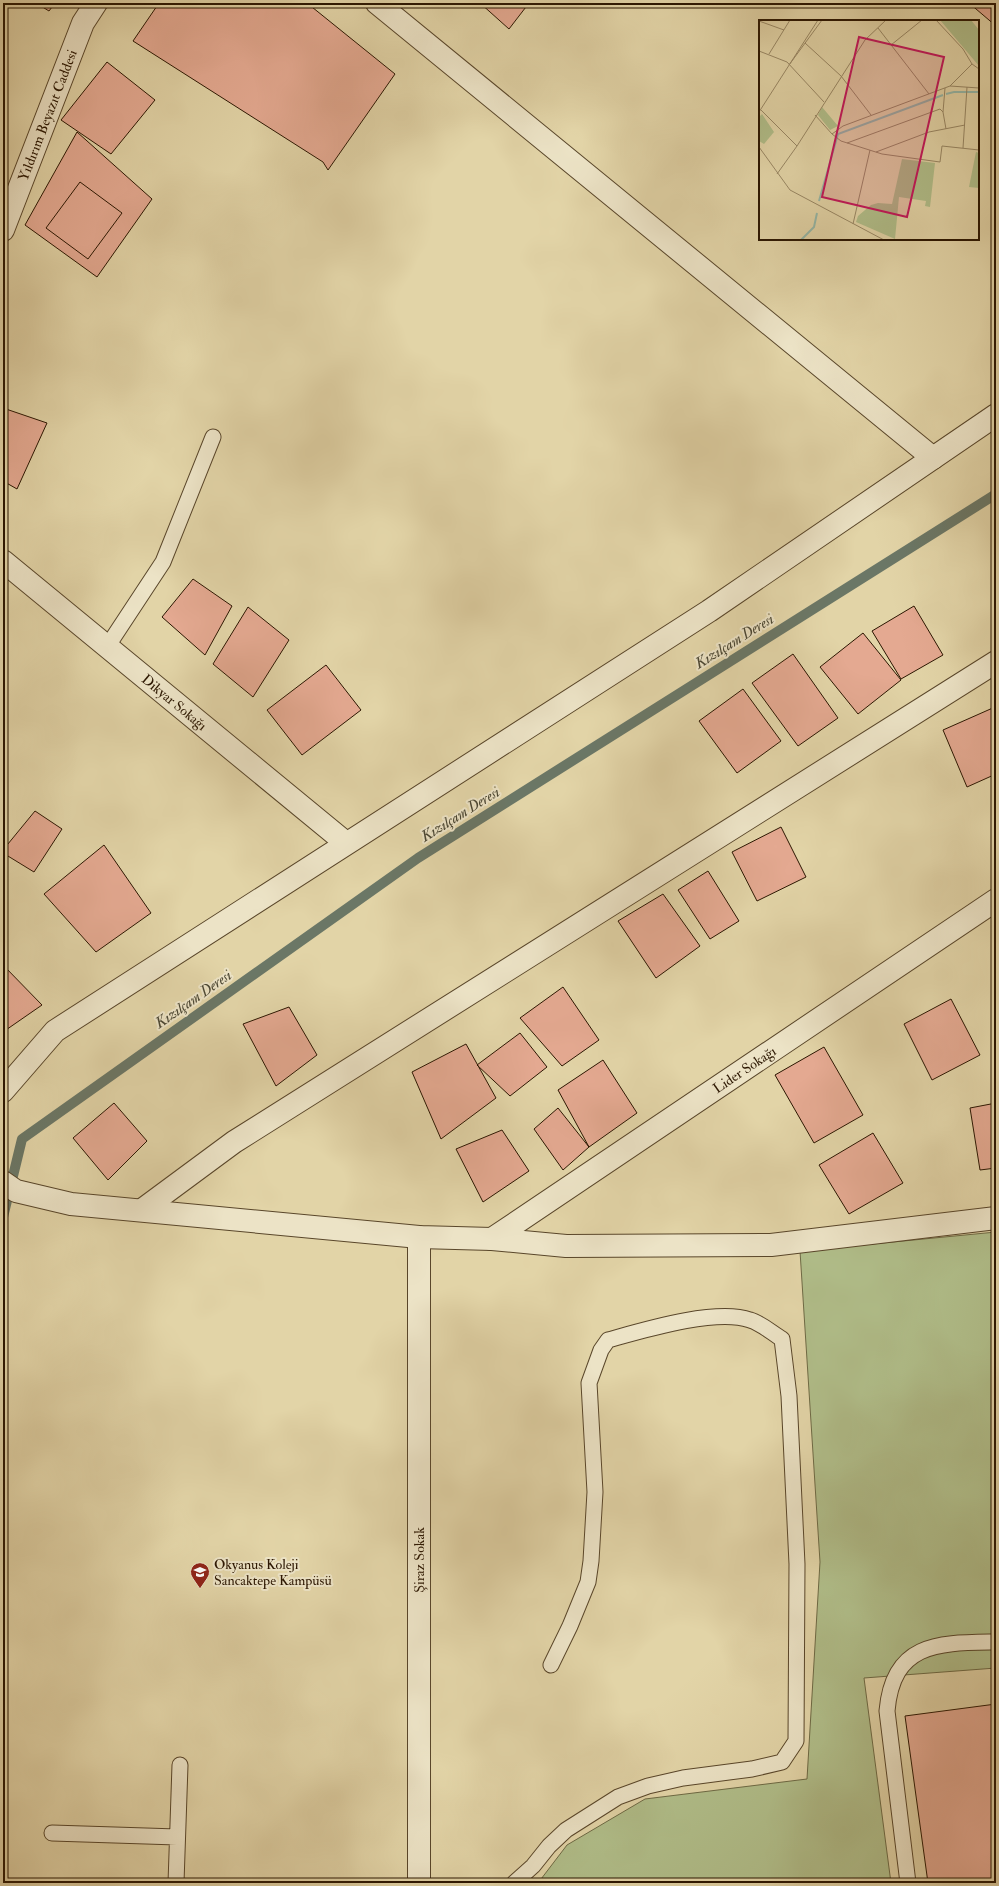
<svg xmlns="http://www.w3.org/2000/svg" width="999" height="1886" viewBox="0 0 999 1886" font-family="'IM FELL Double Pica',serif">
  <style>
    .green { fill: #b0bd89; stroke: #6e6a45 }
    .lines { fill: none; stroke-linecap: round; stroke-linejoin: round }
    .stream { stroke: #6b7766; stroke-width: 10 }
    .building { fill: #e4a991; stroke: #2b1601 }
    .service-casing { stroke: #59462a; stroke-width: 17 }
    .minor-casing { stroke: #59462a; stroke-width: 24 }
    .service { stroke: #ece3c6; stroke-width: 15 }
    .minor { stroke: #ece3c6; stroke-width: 22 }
    .labels { text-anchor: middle; stroke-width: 4; stroke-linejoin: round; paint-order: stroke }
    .street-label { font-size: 14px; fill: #2b1601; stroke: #ece3c6 }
    .poi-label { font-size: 14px; fill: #2b1601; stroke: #ece3c6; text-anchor: start }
    .water-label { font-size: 15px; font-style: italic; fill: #4b4733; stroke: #ece3c6 }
    .inset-river { fill: none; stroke: #95b8a9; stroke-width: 2 }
    .inset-road { fill: none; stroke: #998865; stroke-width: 1 }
    .view { fill: #c2185b; fill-opacity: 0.15; stroke: #c2185b; stroke-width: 2 }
    .inset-edge { fill: none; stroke: #2b1601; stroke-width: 2 }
  </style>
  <rect width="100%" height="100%" fill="#e2d4a7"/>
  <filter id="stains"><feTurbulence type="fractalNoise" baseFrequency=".005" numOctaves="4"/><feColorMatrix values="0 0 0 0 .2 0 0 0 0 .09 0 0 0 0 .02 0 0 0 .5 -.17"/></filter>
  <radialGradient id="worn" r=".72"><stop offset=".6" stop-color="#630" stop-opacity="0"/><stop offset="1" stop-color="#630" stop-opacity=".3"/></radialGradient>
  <!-- green -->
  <path class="green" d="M996,1232V1668L864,1678L891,1883H538L567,1845L645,1799L807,1779L820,1562L800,1251Z"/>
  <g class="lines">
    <!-- stream -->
    <path class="stream" d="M3,1217L22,1139L418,858L996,494"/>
  </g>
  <!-- building -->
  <path class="building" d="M36,3H55L49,11Z
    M159,3H307L395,74L328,170L323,162L133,41Z
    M480,3H529L509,29Z
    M969,3H996V26Z
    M107,62L155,100L111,154L61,120Z
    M77,132L152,199L97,277L25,225Z
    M80,182L122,213L88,259L46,228Z
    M3,408L47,423L17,489L3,481Z
    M193,579L232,606L205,655L162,617Z
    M914,606L943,655L901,679L872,631Z
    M248,607L289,640L253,697L213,664Z
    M863,633L901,680L858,714L820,667Z
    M793,654L838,718L798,746L752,683Z
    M326,665L361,710L302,755L267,710Z
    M743,689L781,741L737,773L699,721Z
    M995,707L996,774L967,787L943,730Z
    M35,811L62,829L34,872L3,853V850Z
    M781,827L806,877L757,901L732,852Z
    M104,845L151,913L96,952L44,894Z
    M708,871L739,921L710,939L678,890Z
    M663,894L700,946L656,978L618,921Z
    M3,965L42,1005L3,1032Z
    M563,987L599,1040L562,1066L520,1018Z
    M951,999L980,1055L932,1080L904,1024Z
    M289,1007L317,1055L276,1086L243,1024Z
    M520,1033L547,1067L510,1096L477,1065Z
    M466,1044L496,1098L441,1139L412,1072Z
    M824,1047L863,1115L814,1143L775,1075Z
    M603,1060L637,1113L589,1147L558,1090Z
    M114,1103L147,1141L108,1180L73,1138Z
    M996,1103V1168L980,1170L970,1108Z
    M558,1108L589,1147L563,1170L534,1129Z
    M502,1130L529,1171L483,1202L456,1149Z
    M873,1133L903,1183L849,1214L819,1165Z
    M996,1704V1883H928L905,1716Z"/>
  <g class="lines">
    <defs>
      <path id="service" d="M107,647L163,562L213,437
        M52,1833L177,1837
        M176,1883L180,1765
        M514,1883L533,1866L549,1846L566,1830L618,1797L648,1786L683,1778L752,1769L782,1762L796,1741L797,1564L789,1396L782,1339C772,1333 761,1323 750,1320C716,1308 644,1330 608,1340L601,1350L589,1383L595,1492L591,1561L588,1582L570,1626L551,1665
        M908,1883L887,1711C893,1641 940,1643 996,1642"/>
      <g id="minor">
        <path d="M377,3L933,458"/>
        <path id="s1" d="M3,230L83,23L96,3"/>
        <path id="s2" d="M3,561L346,843"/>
        <path d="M3,1091L55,1031L709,611L996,415"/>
        <path d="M3,1182L16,1191L71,1204L419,1237L492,1239L566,1246L771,1245L996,1218"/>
        <path d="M142,1210L234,1142L996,662"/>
        <path d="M419,1237V1883"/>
        <path id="s3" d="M492,1239L996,900"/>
      </g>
    </defs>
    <!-- service casing -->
    <use href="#service" class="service-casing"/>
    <!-- minor casing -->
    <use href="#minor" class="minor-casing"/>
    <!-- service -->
    <use href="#service" class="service"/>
    <!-- minor -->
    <use href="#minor" class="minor"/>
  </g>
  <!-- icons -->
  <defs>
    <symbol id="school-pin" viewBox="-11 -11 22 30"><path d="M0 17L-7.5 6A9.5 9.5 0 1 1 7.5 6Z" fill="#8f2418" stroke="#ece3c6"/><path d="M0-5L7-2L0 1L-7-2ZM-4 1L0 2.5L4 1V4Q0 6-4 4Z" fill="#fff"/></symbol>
  </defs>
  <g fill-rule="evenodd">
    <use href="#school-pin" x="189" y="1561" width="22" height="30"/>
  </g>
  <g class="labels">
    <!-- street labels -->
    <g class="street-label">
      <text dy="5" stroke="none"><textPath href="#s1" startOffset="123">Yıldırım Beyazıt Caddesi</textPath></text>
      <text dy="5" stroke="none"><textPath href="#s2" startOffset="222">Dikyar Sokağı</textPath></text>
      <text dy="5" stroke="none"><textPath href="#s3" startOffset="304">Lider Sokağı</textPath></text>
      <text transform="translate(419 1560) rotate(-90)" y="5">Şiraz Sokak</text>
    </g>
    <!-- poi labels -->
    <g class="poi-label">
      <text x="214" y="1569">Okyanus Koleji<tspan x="214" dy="16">Sancaktepe Kampüsü</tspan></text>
    </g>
    <!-- water labels -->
    <g class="water-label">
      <text transform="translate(734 641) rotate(-32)" y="5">Kızılçam Deresi</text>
      <text transform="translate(460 814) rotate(-32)" y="5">Kızılçam Deresi</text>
      <text transform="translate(193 999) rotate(-35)" y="5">Kızılçam Deresi</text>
    </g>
  </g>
  <!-- overview -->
  <g transform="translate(759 20)">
    <rect width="220" height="220" fill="#e2d4a7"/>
    <path d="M181,0H212L220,10V46ZM63,87L79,106L71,110L59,95ZM3,94L15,112L5,124L0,121V97ZM217,132L220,133V168L210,167ZM143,139L176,143L171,187L166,186L167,181L140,177L136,219L97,202L99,196L112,185L119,183L133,184Z" fill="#b0bd89"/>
    <path class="inset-river" d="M187,74L195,72H220M60,181L79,114L184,75M42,220L55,207L58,193"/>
    <path class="inset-road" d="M177,0L204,29L213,44L220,49M0,1L25,10M119,8L170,74M46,23L82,56L112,95M132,25L163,0M0,31L28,42L65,82M10,34L31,0M30,45L63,0M191,66L213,44M186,68L184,92L187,109M220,68L191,66L84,106L73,114L82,121L123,134L181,142L183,126L220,130M2,90L38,126L18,154M0,92L59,0M56,95L73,114M88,123L181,89L184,92M38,126L106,20L127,0M0,127L31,170L125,220M204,128L208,67M117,132L170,112L206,105M94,204L111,130"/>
    <path class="view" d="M100,17L185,37L148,197L63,177Z"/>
    <rect width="220" height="220" class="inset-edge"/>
  </g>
  <!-- margin -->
  <rect width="999" height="1886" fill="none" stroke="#e2d4a7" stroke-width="16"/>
  <rect x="4" y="4" width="991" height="1878" fill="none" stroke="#2b1601" stroke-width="2"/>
  <rect x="8" y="8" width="983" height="1870" fill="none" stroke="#2b1601"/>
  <rect width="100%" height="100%" filter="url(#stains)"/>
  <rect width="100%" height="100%" fill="url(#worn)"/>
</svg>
